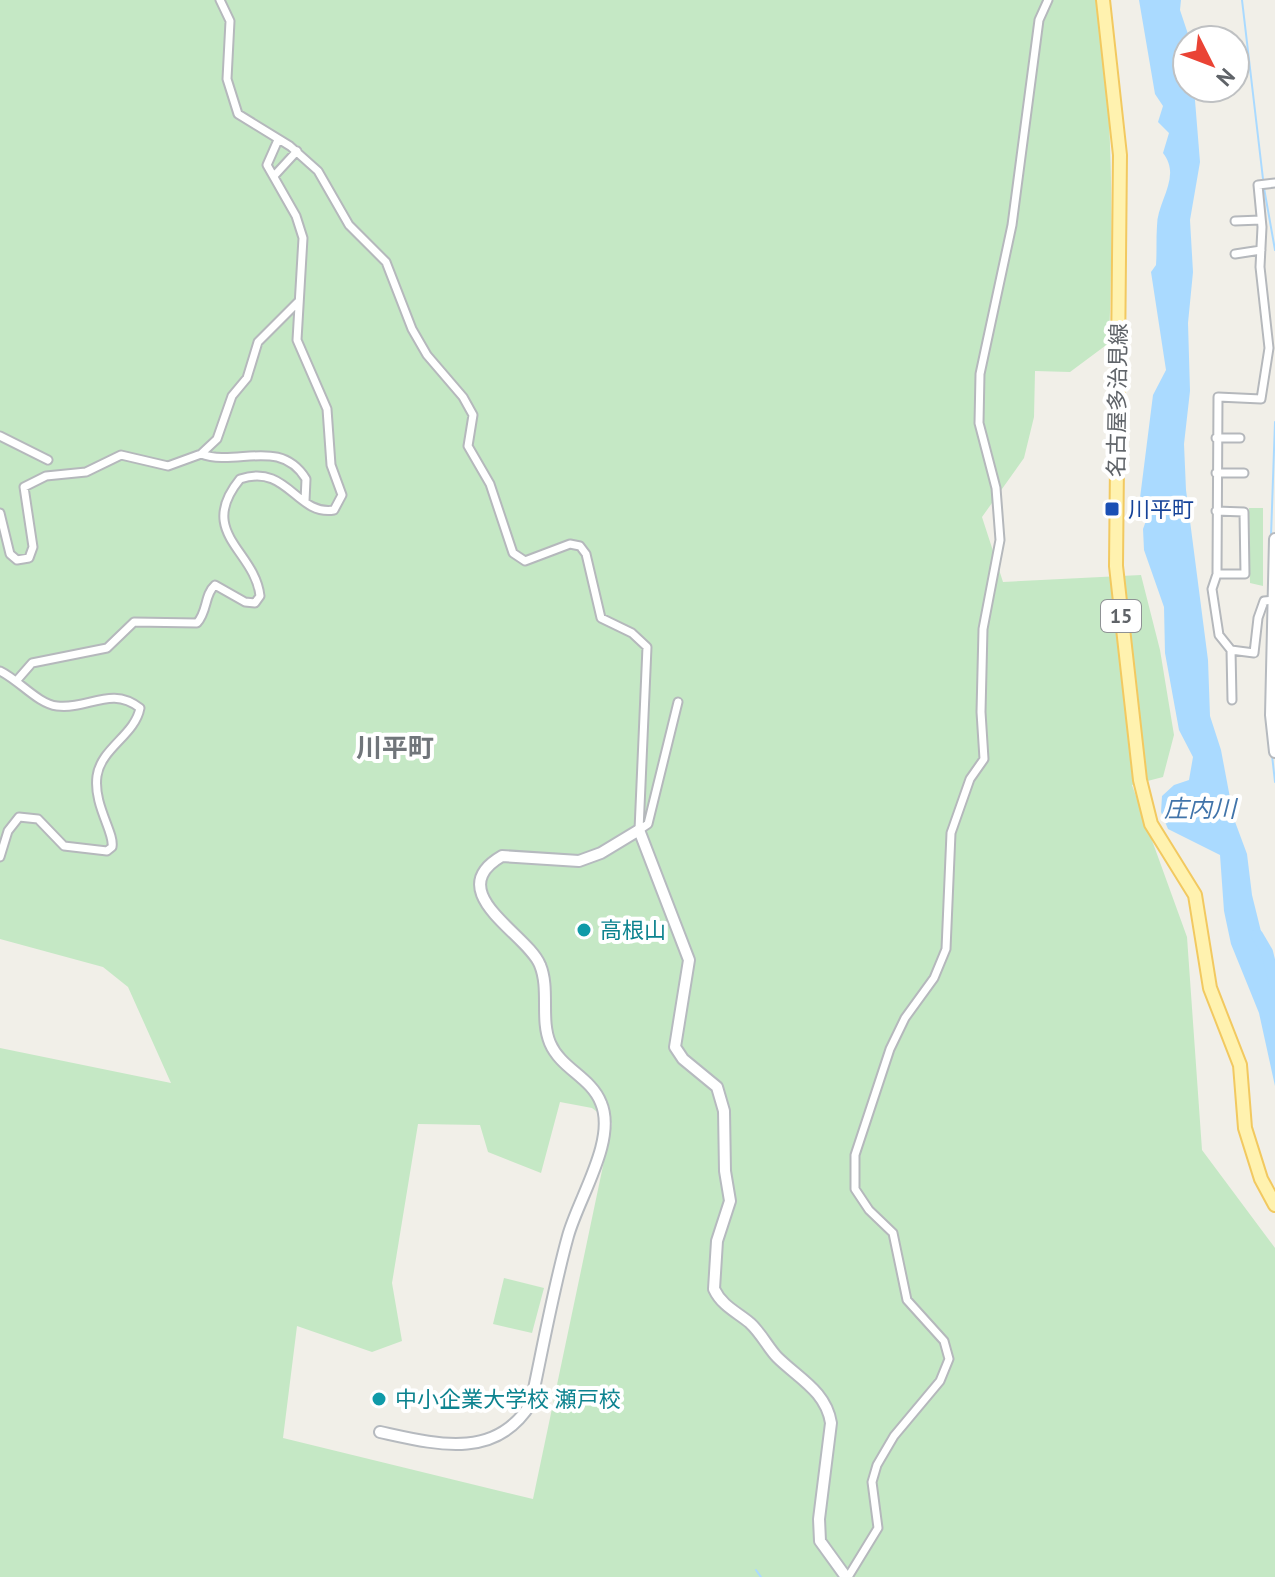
<svg xmlns="http://www.w3.org/2000/svg" width="1275" height="1577" viewBox="0 0 1275 1577" font-family="'PT Sans','Noto Sans JP',sans-serif">
  <style>
    .green { fill: #c5e8c5; fill-rule: evenodd }
    .water { fill: #aadaff }
    .lines { fill: none; stroke-linecap: round; stroke-linejoin: round }
    .stream { stroke: #aadaff; stroke-width: 2 }
    .river { stroke: #aadaff; stroke-width: 12 }
    .street-casing { stroke: #b5b8bc; stroke-width: 11 }
    .secondary-casing { stroke: #b6babf; stroke-width: 14 }
    .primary-casing { stroke: #f2c960; stroke-width: 16 }
    .street { stroke: #fff; stroke-width: 7 }
    .secondary { stroke: #fff; stroke-width: 10 }
    .primary { stroke: #fff2af; stroke-width: 12 }
    .transit-dot { fill: #1a4fb4; stroke: #fff; stroke-width: 3 }
    .culture-dot { fill: #0f9aa8; stroke: #fff; stroke-width: 3 }
    .labels { text-anchor: middle; stroke-width: 8; stroke-linejoin: round; paint-order: stroke }
    .shield { fill: #fff; stroke: #8f9295; stroke-width: 2 }
    .shield-label { font-size: 20px; font-weight: bold; fill: #5f6368 }
    .street-label { font-size: 22px; fill: #5f6368; stroke: #fff }
    .transit-label { font-size: 22px; fill: #164399; stroke: #fff; text-anchor: start }
    .culture-label { font-size: 22px; fill: #0d838f; stroke: #fff; text-anchor: start }
    .water-label { font-size: 24px; font-style: italic; fill: #4174aa; stroke: #fff }
    .quarter-label { font-size: 26px; font-weight: bold; fill: #70757a; stroke: #fff }
  </style>
  <rect width="100%" height="100%" fill="#f1efe8"/>
  <!-- green -->
  <path class="green" d="M0,0H1097C1114,113 1113,228 1109,343L1070,372L1035,371L1034,417L1024,458L982,517L1003,582L1141,575L1160,650L1174,735L1163,777L1132,785L1187,937L1202,1150L1275,1248V1577H0V1048L171,1083L128,987L103,967L0,939ZM560,1102L592,1108L612,1123L533,1499L283,1438L297,1326L372,1352L402,1341L392,1283L418,1124L480,1125L488,1152L541,1173Z
    M1249,508H1263V586L1250,583Z
    M504,1278L544,1288L532,1333L493,1324Z"/>
  <!-- water -->
  <path class="water" d="M1139,0H1181L1180,10L1190,40L1187,88H1194L1200,162L1190,220L1193,272L1188,323L1190,391L1184,444L1186,490L1208,660L1210,716L1221,750L1234,819L1247,854L1252,895L1275,988V1086L1259,1013L1231,944L1224,911L1220,855L1168,829L1161,812L1162,796L1174,785L1189,780L1193,757L1179,730L1165,653L1164,607L1144,550L1143,529L1147,518L1139,506L1153,395L1166,370L1151,272L1156,265C1157,251 1156,239 1157,226C1157,201 1182,177 1163,153L1169,133L1158,122L1163,106L1155,94Z"/>
  <g class="lines">
    <!-- stream -->
    <path class="stream" d="M1242,0L1263,179
      M1264,188L1275,250
      M1271,536L1275,422
      M1272,755L1275,782
      M756,1570L761,1577"/>
    <!-- river -->
    <path class="river" d="M1257,935L1267,952L1275,984"/>
    <defs>
      <path id="street" d="M220,0L230,21L227,79L238,114L290,146L318,171L349,225L386,262L412,329L427,355L463,397L473,415L468,446L490,484L513,553L525,561L570,544L580,546L586,554L601,618L632,633L647,647L639,830
        M274,176L297,151
        M1235,221L1261,220
        M1235,254L1261,250
        M0,436L48,460
        M1216,438H1240
        M201,454C237,467 280,437 306,479L305,501
        M1216,473H1244
        M1216,511L1244,512L1245,574H1217
        M0,513L10,554L17,560L29,558L33,547L24,487L46,476L86,472L121,455L168,466L201,454L217,439L232,396L247,378L258,342L298,302
        M1231,650L1254,653L1258,618L1264,601L1274,600
        M0,671C19,680 38,704 57,706C88,710 111,685 140,708C135,735 101,748 97,776C93,805 115,833 112,847L107,851L64,846L38,819L19,817L8,831L0,857
        M18,679L32,663L107,648L134,622L197,623C208,611 204,595 215,585L245,602L255,603L260,596C255,550 196,533 240,479C288,463 296,516 334,510L342,495L331,465L327,409L297,340L303,238L296,216L267,165L278,140
        M1232,700L1231,650L1219,635L1212,589L1217,574L1218,397L1261,399L1269,348L1260,267L1262,227L1258,185L1275,183
        M639,830L648,824L678,702
        M848,1577L878,1528L872,1482L877,1465L894,1436L940,1381L949,1359L944,1341L907,1300L893,1233L869,1210L855,1189V1155L890,1049L905,1018L934,978L946,949L951,833L970,779L984,759L981,712L983,629L1000,540L996,488L979,423L980,374L1012,225L1039,20L1048,0"/>
      <path id="secondary" d="M1275,539L1271,715L1275,752
        M380,1432C435,1444 496,1461 531,1403C543,1347 553,1290 568,1236C578,1199 617,1140 601,1103C591,1077 561,1069 550,1043C540,1019 550,989 540,965C528,934 440,892 502,856L579,861L601,853L639,830L689,960L675,1047L683,1059L717,1087L724,1111L725,1171L730,1201L717,1241L714,1289C722,1306 737,1312 750,1323C761,1333 767,1346 777,1357C798,1378 826,1391 831,1423L819,1519L820,1541L846,1577"/>
      <path id="primary" d="M1103,0L1120,155L1116,566L1140,780L1151,824L1195,895L1210,988L1240,1065L1245,1128L1261,1179L1275,1205"/>
    </defs>
    <!-- street casing -->
    <use href="#street" class="street-casing"/>
    <!-- secondary casing -->
    <use href="#secondary" class="secondary-casing"/>
    <!-- primary casing -->
    <use href="#primary" class="primary-casing"/>
    <!-- street -->
    <use href="#street" class="street"/>
    <!-- secondary -->
    <use href="#secondary" class="secondary"/>
    <!-- primary -->
    <use href="#primary" class="primary"/>
  </g>
  <!-- markers -->
  <rect class="transit-dot" x="1104" y="501" width="16" height="16" rx="4"/>
  <g class="culture-dot">
    <circle cx="584" cy="930" r="8"/>
    <circle cx="379" cy="1399" r="8"/>
  </g>
  <g class="labels">
    <!-- shield labels -->
    <rect class="shield" x="1101" y="600" width="40" height="32" rx="6"/>
    <g class="shield-label">
      <text x="1121" y="623">15</text>
    </g>
    <!-- street labels -->
    <g class="street-label">
      <text transform="translate(1117 400) rotate(-89)" y="8">名古屋多治見線</text>
    </g>
    <!-- transit labels -->
    <g class="transit-label">
      <text x="1128" y="517">川平町</text>
    </g>
    <!-- culture labels -->
    <g class="culture-label">
      <text x="600" y="938">高根山</text>
      <text x="395" y="1407">中小企業大学校 瀬戸校</text>
    </g>
    <!-- water labels -->
    <g class="water-label">
      <text x="1200" y="817">庄内川</text>
    </g>
    <!-- quarter labels -->
    <g class="quarter-label">
      <text x="395" y="757">川平町</text>
    </g>
  </g>
  <!-- north arrow -->
  <g transform="translate(1211 64) rotate(132)"><circle r="38" fill="#ffffff" stroke="#bfc1c3" stroke-width="2"/>
  <path d="M0-6L14 30L0 20L-14 30Z" fill="#ea4335"/>
  <text y="-12" font-size="22" font-weight="bold" text-anchor="middle" fill="#5f6368">N</text>
  </g>
</svg>
